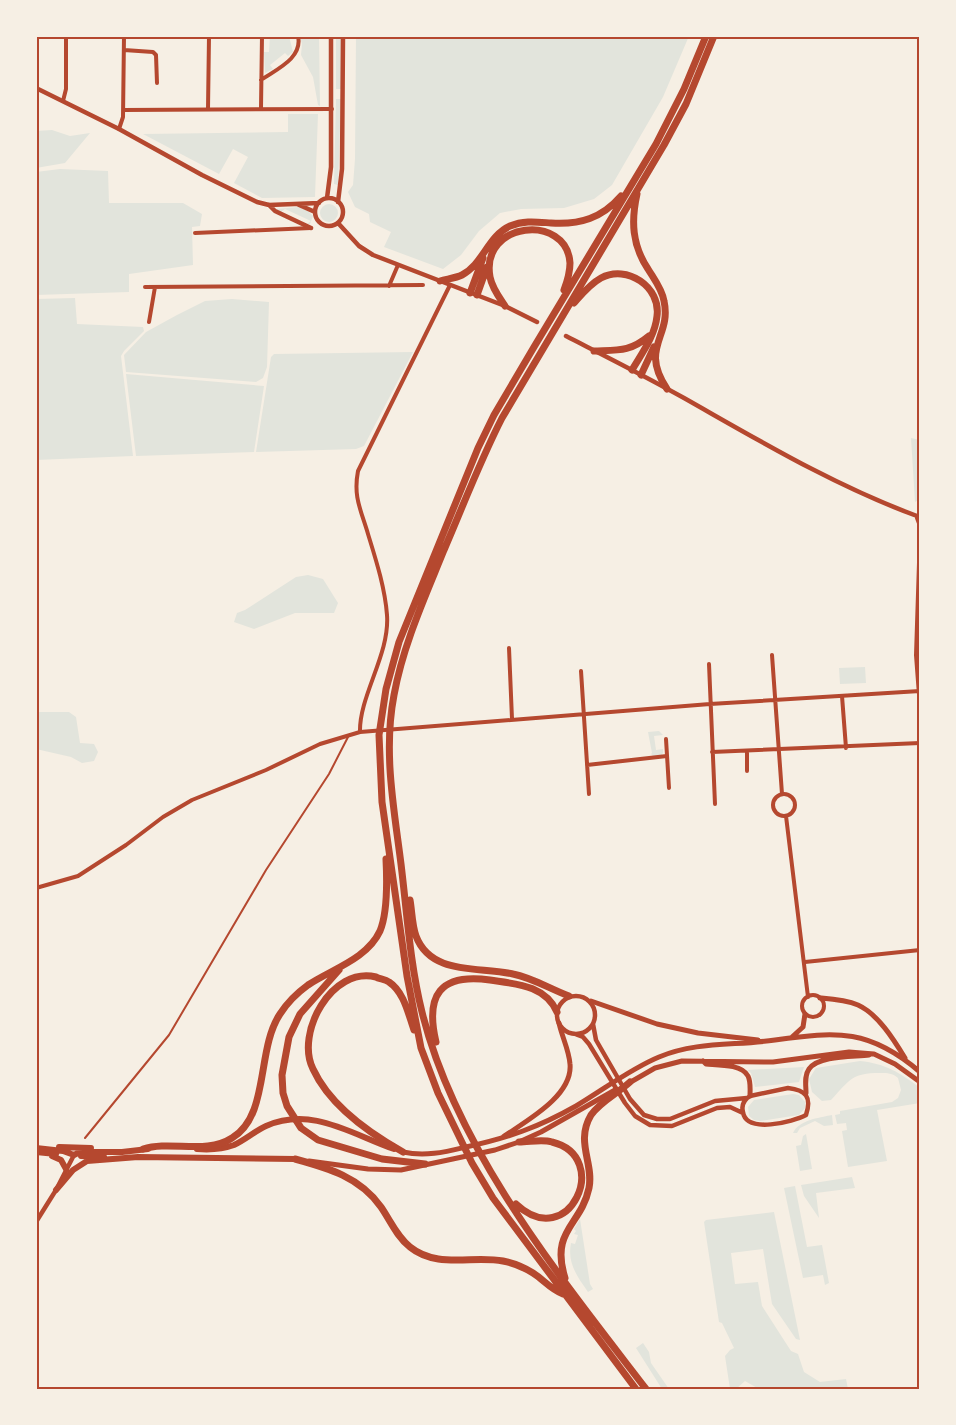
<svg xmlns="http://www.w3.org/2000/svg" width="956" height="1425" viewBox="0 0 956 1425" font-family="Lora,serif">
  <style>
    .green { fill: #e2e4dc }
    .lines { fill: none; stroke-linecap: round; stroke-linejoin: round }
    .service { stroke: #b5482f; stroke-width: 2 }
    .minor { stroke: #b5482f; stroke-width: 4 }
    .tertiary { stroke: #b5482f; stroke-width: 4.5 }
    .secondary { stroke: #b5482f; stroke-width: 5 }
    .primary { stroke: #b5482f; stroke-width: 6 }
    .trunk { stroke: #b5482f; stroke-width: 7 }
    .neatline { fill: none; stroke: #b5482f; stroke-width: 2 }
  </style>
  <rect width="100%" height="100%" fill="#f6efe4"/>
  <!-- green -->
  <path class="green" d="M270,36H289L293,52L288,56L285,53L270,65L273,69L265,73L264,52H269Z
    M300,36H319L320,106L318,105L313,77L301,55L302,44Z
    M336,36H341V89H336Z
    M356,36H689L663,97L612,185L594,199L564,208L521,209L500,213L479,231L461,255L443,269L384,247L391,232L370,222L369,214L355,207L348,192L353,185L355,159Z
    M336,99H341L338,185L334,184Z
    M288,114H318L315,197L262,198L234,183L248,157L233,149L219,174L143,134L288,132Z
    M52,130L70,136L90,133L65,163L36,168V131Z
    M60,169L108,171L109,203H183L202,214L200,226L192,227L193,265L129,274V292L36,295V172Z
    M320 213a9 9 0 1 1 18 0a9 9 0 1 1-18 0Z
    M299,207L308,211L313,216L310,224H307L311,221L285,209L281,212L276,209Z
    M75,298L77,324L143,327L144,331L124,351L121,356L133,456L36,460V299Z
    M232,299L269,302L267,367L263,378L256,382L126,372L124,355L146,332L177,315L205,301Z
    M413,352L364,446L356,449L256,452L271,357L274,354Z
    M126,374L264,386L254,452L136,456Z
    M911,438L920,440V499L915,502Z
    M308,575L323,579L338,603L334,613H295L254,629L234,622L237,613L245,610L296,577Z
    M865,667L866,683L840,684L839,668Z
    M36,712H69L76,717L80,743L94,744L98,752L94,761L82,763L71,757L36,749Z
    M659,731L663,735L654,736L656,750L663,749V753L661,756H653L651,754L652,753L648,732Z
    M860,1061C886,1064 899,1072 920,1088V1103L877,1110L887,1161L848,1167L842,1131L847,1130L846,1123L837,1124L835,1115L840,1114V1111L892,1102L898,1098L901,1090L898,1078C892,1073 888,1073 880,1073C851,1073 850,1080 831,1100L822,1101L812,1092L809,1079L816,1068Z
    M804,1067L799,1082L755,1087L751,1073L747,1070Z
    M793,1094L799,1095L805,1102V1108L799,1115L760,1121L754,1120L749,1116L748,1107L754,1100Z
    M832,1115L833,1125L824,1126L815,1121L800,1128L797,1133H793C799,1120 818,1118 832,1115Z
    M806,1134L812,1169L800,1171L796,1146L801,1145L803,1136Z
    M852,1177L855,1188L816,1193L819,1218L804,1196L801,1185Z
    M795,1186L807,1247L822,1245L829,1283L825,1285L823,1275L803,1278L784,1188Z
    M774,1212L800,1340L796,1339L772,1304L763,1249L731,1253L735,1284L758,1282L762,1306L791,1351L798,1354L804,1372L820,1382L846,1379L848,1389H759L745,1381L736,1389H730L725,1356L730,1350L734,1348L722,1323L719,1322L704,1222L706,1220Z
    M580,1219L590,1284L593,1289L588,1292C577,1276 567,1263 571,1243L575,1244L578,1235L574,1234L576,1231L574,1229Z
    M643,1343L649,1352L651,1363L669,1389H662L636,1348Z"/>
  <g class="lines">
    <!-- service -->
    <path class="service" d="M85,1138L169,1035L266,870L329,774L348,737"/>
    <!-- minor -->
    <path class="minor" d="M124,50L153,52L156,55L157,83
      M261,80C277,69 303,58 298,36
      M63,101L66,89V36
      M261,108L262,36
      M208,109L209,36
      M123,110L332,109
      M119,129L123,117L124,36
      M195,233L311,228
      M389,286L398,265
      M145,287L423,285
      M149,322L155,287
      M920,512L917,518L920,526
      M920,532L916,655L920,708
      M509,648L512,719
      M772,655L782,794
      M709,664L715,804
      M581,671L589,794
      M842,696L846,748
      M360,732C359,696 390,654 387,615C385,588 376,560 368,534C361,510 353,497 358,471L450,285
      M666,739L669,788
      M747,751V771
      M712,752L920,743
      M587,765L667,756
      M773 805a11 11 0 1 1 22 0a11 11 0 1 1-22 0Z
      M786,816L808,997
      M36,888L78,876L126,845L163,817L192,800L266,770L320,744L360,732L710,704L920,691
      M805,962L920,950
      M802 1006a11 11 0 1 1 22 0a11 11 0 1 1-22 0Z"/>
    <!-- tertiary -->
    <path class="tertiary" d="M36,88L119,129L202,175L257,202L269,205L319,203
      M327,198L331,167V36
      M315 212a14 14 0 1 1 28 0a14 14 0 1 1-28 0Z
      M338,202L342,169L343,36
      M297,204L315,212
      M269,205L275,211L311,228
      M338,223L359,246L373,255L505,306L537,322
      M566,336C605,356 645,376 684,398C760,441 835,486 917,516
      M557 1015a19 19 0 1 1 38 0a19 19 0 1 1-38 0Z
      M593,1024L596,1040L630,1099L644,1115L657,1119H670L715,1101L747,1098
      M575,1034L583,1037L589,1044L625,1103L635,1116L650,1125L672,1126L717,1108L730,1107L743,1113
      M788,1088C806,1090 812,1097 806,1115C793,1122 746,1134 743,1112C741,1105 744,1100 750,1096Z
      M36,1222L56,1190L74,1155"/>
    <!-- secondary -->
    <path class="secondary" d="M820,998C832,999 846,1000 858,1005C878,1014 894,1040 905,1058
      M591,1001L657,1024L698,1033L758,1040
      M792,1037L803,1027L805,1014
      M703,1061L706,1064C718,1065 742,1064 748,1076C751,1082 750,1090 750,1096
      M629,1083L655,1068L682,1061L773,1062L849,1052L874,1054L895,1064L920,1082
      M806,1093C806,1085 804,1076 809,1069C819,1055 854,1057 869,1055
      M503,1137C526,1121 573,1096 570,1064C569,1050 562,1037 559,1023
      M403,1152C425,1157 445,1152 466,1147C508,1138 539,1127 576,1106C603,1090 630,1069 659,1057C697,1041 736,1046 775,1040C838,1031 870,1029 920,1072
      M309,1161L368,1169L401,1170L495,1150L519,1142L541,1132L615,1090"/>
    <!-- primary -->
    <path class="primary" d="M59,1147L91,1148
      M36,1148L63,1151L74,1155L80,1152H122L148,1149
      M197,1149C209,1150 223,1149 234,1145C245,1140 255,1131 266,1126C312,1106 351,1134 394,1149
      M36,1152L56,1154
      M52,1156L61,1160L66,1169
      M81,1156L104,1157
      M56,1190L73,1170L87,1161L138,1157L295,1159"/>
    <!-- trunk -->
    <path class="trunk" d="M637,194C631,221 632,245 648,269C654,279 662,289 664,301C672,337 639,347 667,389
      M440,281C447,279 456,278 462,275C483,264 488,236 510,226C524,220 537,222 551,223C580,225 602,218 621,196
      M470,293L483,258
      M477,295L487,267
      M574,303C582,294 590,284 601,278C627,264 661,287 657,316C655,336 642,353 632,370
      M505,306C499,297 492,288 490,277C480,221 567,213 570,263C570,272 567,282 564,290
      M594,351C618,350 630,352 649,336
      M641,375L654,347
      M410,900C412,911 412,925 416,936C431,976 480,966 513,974C533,978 550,989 569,996
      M339,970L300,1014L289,1037L282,1075L283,1093L287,1106L301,1128L318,1140L382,1159L425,1164
      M436,1042C425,995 440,973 490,980C516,984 545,985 557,1012
      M143,1149C171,1140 206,1155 232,1138C270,1115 256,1050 280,1014C287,1003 297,993 308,985C332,969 367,959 380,931C388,912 387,879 386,859
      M403,1152C369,1133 330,1106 313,1069C295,1033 332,966 376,977C379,979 385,979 389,982C404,992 408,1013 414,1030
      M295,1159C328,1168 360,1177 381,1207C390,1220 397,1237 410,1247C437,1269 473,1255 503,1261C513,1263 525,1268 533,1273C544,1280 550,1289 563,1294
      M516,1204C569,1254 613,1157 552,1142C542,1139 530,1142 519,1142
      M565,1278C550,1230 581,1226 589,1188C594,1163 575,1142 591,1115C600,1102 618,1093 630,1082
      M636,1389L493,1198L472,1163L438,1093L421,1048L407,976L382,802L379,735L386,689L399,642L478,448L494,415L534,347L656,144L684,89L706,36
      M646,1389C561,1278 456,1150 422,1012C410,964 407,913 401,864C394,808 383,752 394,695C403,645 425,597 444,550C463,506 480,461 502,418L664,145L686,104L714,36"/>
  </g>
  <!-- border -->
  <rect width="956" height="1425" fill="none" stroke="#f6efe4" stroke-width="75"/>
  <rect x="38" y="38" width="880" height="1350" class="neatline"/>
</svg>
